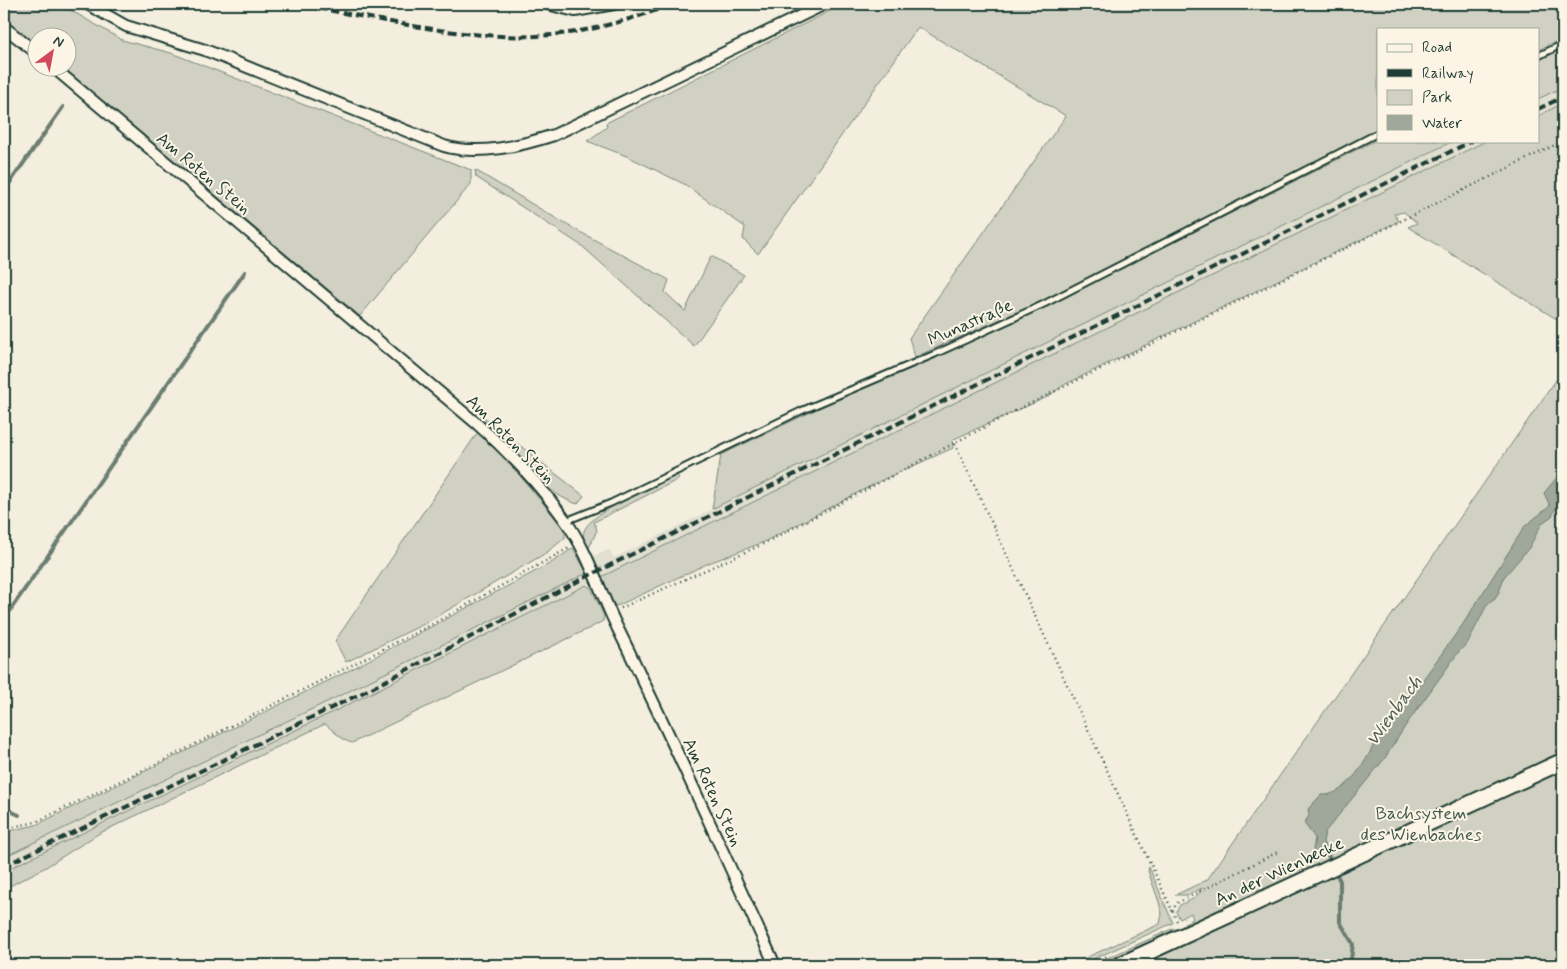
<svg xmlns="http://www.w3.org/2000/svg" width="1567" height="969" viewBox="0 0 1567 969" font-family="Mynerve,sans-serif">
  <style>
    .built { fill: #e1dfd0 }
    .green { fill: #d0d1c2; stroke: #78877b }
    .water { fill: #a0a89b; stroke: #6c7d72 }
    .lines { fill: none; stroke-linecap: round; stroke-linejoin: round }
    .stream { stroke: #6c7d72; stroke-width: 4 }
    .lane-casing { stroke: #1f3d34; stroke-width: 9 }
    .street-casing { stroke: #1f3d34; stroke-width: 14 }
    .secondary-casing { stroke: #1f3d34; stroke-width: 19 }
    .path { stroke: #1f3d34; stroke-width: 2.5; stroke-dasharray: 1 4; stroke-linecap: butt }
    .lane { stroke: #fcf5e5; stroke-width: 5 }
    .street { stroke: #fcf5e5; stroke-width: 10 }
    .secondary { stroke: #fcf5e5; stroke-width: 15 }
    .rail { stroke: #1f3d34; stroke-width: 4; stroke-dasharray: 8 4; stroke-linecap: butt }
    .labels { text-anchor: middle; stroke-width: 4; stroke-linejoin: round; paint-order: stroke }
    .street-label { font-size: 18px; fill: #1f3d34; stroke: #fcf5e5 }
    .park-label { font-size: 18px; fill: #425b50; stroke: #fcf5e5 }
    .water-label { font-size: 19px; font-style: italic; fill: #465d53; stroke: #fcf5e5 }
  </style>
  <rect width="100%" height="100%" fill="#f3eede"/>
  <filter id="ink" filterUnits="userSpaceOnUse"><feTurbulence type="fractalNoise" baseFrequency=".02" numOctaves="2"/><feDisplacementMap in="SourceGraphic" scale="10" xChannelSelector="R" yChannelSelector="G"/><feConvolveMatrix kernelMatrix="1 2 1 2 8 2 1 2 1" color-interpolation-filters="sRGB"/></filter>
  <g filter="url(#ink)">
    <!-- built -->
    <path class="built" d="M1563,87V103L1538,116V99Z
      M1453,141H1486L601,577L592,557L609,550L614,558Z
      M587,573L592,582L586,585L337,710L4,871V857L333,699Z"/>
    <!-- green -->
    <path class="green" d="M4,4H60L122,40L171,53L471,170V184L360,316L62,68H68V38H38L37,47L4,19Z
      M844,4H1563V38L1538,50V29H1378V129L1042,301L915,357L909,338L1066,116L918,27L758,254L743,239L745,227L684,184L629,157L587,141L607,127L606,123Z
      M1563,49V87L1538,99V61Z
      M1563,103V323L1408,227L1417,223L1404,212L1394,214L1399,221L1064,385L1047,397L952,440L953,448L882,480L764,542L709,563L619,605L615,606L601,577L1486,141H1538V116Z
      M1378,139V141H1453L712,509L721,455L846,395L910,369L1045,307Z
      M475,170L569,226L669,280L665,292L685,311L711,256L744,275L694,346L582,246L476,177Z
      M1563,370V965H1139L1199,937L1184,923L1193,919L1191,913L1180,919L1176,912L1180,905L1195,898L1202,888L1188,895H1175L1207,880Z
      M480,414L584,496L577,504C537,490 506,446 480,414Z
      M478,432L502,454L565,530V538L546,553L424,624L346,662L335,641Z
      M677,475L679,479L594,522L597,530L588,550C586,544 582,538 584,531C591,511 656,485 677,475Z
      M573,548L587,573L333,699L4,857V832L36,825L350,670L551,563Z
      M586,585L591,588L604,616L603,621L590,628L352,743L344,740L325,724L98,834L46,867L4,889V871L337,710Z
      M1149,867L1173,923L1080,965H1070L1160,924L1162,914L1159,902L1148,871Z
      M1174,928L1169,935L1103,965H1092Z"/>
    <!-- water -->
    <path class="water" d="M1563,470V494L1552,516L1542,523L1529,548L1504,577L1499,592L1495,598L1488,603L1467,644L1460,650L1408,722L1385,758L1325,832L1323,842L1327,850L1314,855L1313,850L1315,838L1304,823L1309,816L1308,809L1321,795C1346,798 1370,756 1377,737C1386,733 1395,723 1398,714L1463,624L1525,526L1550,506L1544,493Z"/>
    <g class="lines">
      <!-- stream -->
      <path class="stream" d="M4,191L63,107
        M4,619L245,272
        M4,808L19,815
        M1324,847L1332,863
        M1334,869L1340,881V922L1353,944L1351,959L1352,965"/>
      <defs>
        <path id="lane" d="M1538,56L1563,44
          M566,521L611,503L801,411L935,354L1044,304L1378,133"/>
        <path id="street" d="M87,4L126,26L205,50L444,146C479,156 520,146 554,135L825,4
          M547,4L575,11L614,4
          M4,27L38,54
          M54,68L476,423C509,452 540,485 565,520C589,553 600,593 618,629C673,740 723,853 775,965"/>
        <path id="secondary" d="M1120,965L1563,761"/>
      </defs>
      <!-- lane casing -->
      <use href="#lane" class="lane-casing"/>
      <!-- street casing -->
      <use href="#street" class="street-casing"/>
      <!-- secondary casing -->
      <use href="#secondary" class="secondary-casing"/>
      <!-- path -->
      <path class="path" d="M955,444L1178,923
        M621,608L761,545L1015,411L1563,141
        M4,829L36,822L164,760L429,626L569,548
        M1172,911L1177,903L1280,851
        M1087,965L1110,955"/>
      <!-- lane -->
      <use href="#lane" class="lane"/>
      <!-- street -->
      <use href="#street" class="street"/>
      <!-- secondary -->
      <use href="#secondary" class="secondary"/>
      <!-- rail -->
      <path class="rail" d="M295,4C371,17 461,40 537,36C584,34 630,20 674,4
        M1538,109L1563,97
        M4,866L362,693L594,573L1472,141"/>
    </g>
  </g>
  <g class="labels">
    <!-- street labels -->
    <g class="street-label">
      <text transform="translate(204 173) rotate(40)" y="6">Am Roten Stein</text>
      <text transform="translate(970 322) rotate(-24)" y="6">Munastraße</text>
      <text transform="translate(511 439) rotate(45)" y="6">Am Roten Stein</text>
      <text transform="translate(713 792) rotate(65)" y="6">Am Roten Stein</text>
      <text transform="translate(1279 871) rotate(-25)" y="6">An der Wienbecke</text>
    </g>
    <!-- park labels -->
    <g class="park-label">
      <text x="1421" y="819">Bachsystem<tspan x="1421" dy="21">des Wienbaches</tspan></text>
    </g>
    <!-- water labels -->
    <g class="water-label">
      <text transform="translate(1393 710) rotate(-54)" y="7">Wienbach</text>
    </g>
  </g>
  <!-- margin -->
  <rect width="1567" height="969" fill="none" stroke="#fcf5e5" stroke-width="20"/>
  <rect x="10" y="10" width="1547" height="949" fill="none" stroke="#1f3d34" stroke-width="2" filter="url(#ink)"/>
  <!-- legend -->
  <rect x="1377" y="28" width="162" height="115" fill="#fcf5e5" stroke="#a4ab9e"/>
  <rect x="1387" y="44" width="25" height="8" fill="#fcf5e5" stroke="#a4ab9e"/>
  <text x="1422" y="52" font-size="15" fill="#1f3d34">Road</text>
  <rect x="1387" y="69" width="25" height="8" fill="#1f3d34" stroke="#a4ab9e"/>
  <text x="1422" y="78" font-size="15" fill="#1f3d34">Railway</text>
  <rect x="1387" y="90" width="25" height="15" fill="#d0d1c2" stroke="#a4ab9e"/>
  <text x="1422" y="102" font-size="15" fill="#1f3d34">Park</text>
  <rect x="1387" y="115" width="25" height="15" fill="#a0a89b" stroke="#a4ab9e"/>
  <text x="1422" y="128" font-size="15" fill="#1f3d34">Water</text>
  <!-- north arrow -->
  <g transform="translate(52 52) rotate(32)"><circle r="24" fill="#fcf5e5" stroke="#a4ab9e"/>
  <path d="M0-4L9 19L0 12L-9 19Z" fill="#d1495b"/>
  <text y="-8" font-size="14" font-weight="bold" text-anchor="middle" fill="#1f3d34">N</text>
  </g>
</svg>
